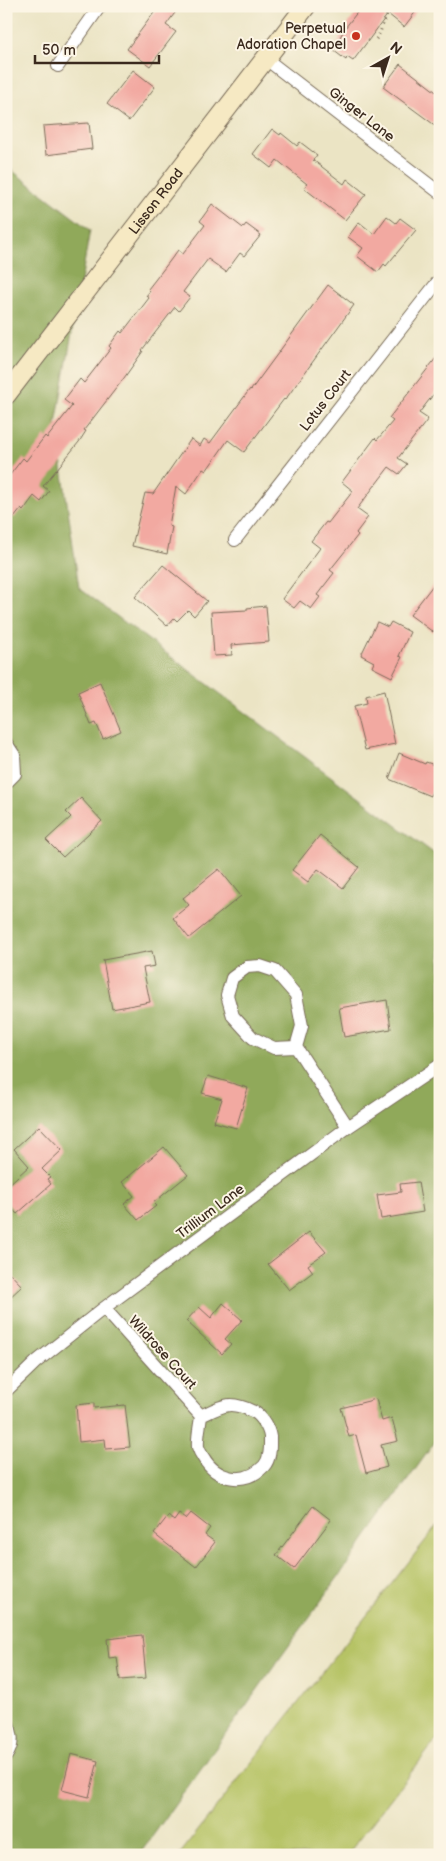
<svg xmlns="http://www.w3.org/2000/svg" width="446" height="1861" viewBox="0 0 446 1861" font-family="'Balsamiq Sans',sans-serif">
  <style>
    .green { fill: #b6c365; stroke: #787642 }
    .forest { fill: #90a95a; stroke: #666a3c }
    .building { fill: #f2a9a1 }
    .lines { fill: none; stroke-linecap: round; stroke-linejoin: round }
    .street-casing { stroke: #796b58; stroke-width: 14 }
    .secondary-casing { stroke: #796b58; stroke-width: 21 }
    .path { stroke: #796b58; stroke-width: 3; stroke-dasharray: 1 4; stroke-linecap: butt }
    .street { stroke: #fff; stroke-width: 12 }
    .secondary { stroke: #f6e9c3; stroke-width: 19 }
    .poi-dot { fill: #c8321e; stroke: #fcf5e5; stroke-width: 2 }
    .labels { text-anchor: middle; stroke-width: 4; stroke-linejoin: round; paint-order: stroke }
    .poi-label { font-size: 14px; fill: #3b2a1e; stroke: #fcf5e5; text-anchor: end }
    .street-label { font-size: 14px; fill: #3b2a1e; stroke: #fcf5e5 }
  </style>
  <rect width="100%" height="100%" fill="#fcf5e5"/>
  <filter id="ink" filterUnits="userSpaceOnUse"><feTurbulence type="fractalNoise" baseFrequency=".02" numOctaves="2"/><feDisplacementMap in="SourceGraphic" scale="10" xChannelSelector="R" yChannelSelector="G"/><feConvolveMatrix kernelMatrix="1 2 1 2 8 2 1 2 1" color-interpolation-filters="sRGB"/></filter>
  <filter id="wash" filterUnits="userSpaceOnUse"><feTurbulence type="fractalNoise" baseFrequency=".0096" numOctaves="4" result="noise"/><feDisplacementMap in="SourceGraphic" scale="20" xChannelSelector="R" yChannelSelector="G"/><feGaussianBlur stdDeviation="1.12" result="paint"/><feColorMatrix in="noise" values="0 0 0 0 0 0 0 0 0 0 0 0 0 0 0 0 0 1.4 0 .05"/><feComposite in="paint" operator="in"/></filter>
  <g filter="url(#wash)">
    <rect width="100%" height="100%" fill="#ebe4c4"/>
    <!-- green -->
    <path class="green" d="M440,1522V1735L347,1855H179Z"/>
    <!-- forest -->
    <path class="forest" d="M6,166L90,230L56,424L79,588L440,858V1435L139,1855H6Z"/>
    <g id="blocks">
      <!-- building -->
      <path class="building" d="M159,6H180L166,25L176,32L150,66L127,49Z
        M362,6H420L404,27L388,14L353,61L347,57L346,60L333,50L340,40L339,39L345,28Z
        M400,64L440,95V129L383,87Z
        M133,70L155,87L129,121L107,104Z
        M89,123L92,149L46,155L43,126Z
        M272,129L280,135L281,133L297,146L300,142L317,155L313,160L344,184L347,179L366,194L345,220L304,188L307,184L277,160L271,168L253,154Z
        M212,204L243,228L246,224L261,235L244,256L240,253L226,272L208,259L183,292L190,297L179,311L175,307L142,350L143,351L124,378L84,430L86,431L79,442L43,486L49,491L41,502L34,496L23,511L21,509L14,518L6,511V480L23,458L26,461L45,436L47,438L72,406L64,400L80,379L84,383L111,348L109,346L120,331L122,333L149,298L146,296L150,291L148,289L169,262L178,250L183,254L205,225L200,221Z
        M387,216L396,223L400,218L416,230L386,266L384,264L378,272L357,256L363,248L348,237L359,222L374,234Z
        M328,285L354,305L285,400L284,399L244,452L228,440L206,471L203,469L186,494L176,486L169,526L172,527L167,554L132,546L145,493L153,494L191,439L200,446L204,439L210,443L250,389L251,390Z
        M440,353V386L419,413L428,419L398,458L407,464L399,474L389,467L357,509L368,517L356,533L358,535L330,570L334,573L317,595L320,597L311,609L300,601L294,608L282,599L320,548L311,541L326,522L328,523L353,491L342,482L375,438L377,440L393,421L389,418Z
        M163,565L207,601L194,616L188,610L177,621L174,618L167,626L135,597Z
        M440,576V623L433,632L410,615Z
        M266,606L269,642L231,645L232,655L214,656L211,612L247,610V608Z
        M377,622L388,627L391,622L410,632L399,656L402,657L392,677L372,667L374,662L361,655Z
        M100,682L121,731L103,739L96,723L91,725L78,692Z
        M384,691L395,744L365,750L354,706L367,703L366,696Z
        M399,753L425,764L426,762L440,767V790L434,787L430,796L389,779Z
        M81,798L102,821L63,857L46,840L71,817L66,812Z
        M320,835L359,867L343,888L318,869L308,882L292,870Z
        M219,869L241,896L189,938L173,918L189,905L183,898Z
        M152,951L155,966L143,968L150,1002L112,1009L103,960Z
        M387,1000L391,1029L344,1037L339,1008Z
        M208,1076L248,1088L236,1128L214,1122L222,1099L202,1093Z
        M39,1126L62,1150L42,1169L50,1177L47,1179L51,1184L17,1214L6,1202V1187L29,1166L14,1149Z
        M164,1147L188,1175L153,1203L156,1206L138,1220L124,1204L134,1196L122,1182Z
        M418,1182L423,1212L381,1219L377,1195L401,1192L400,1184Z
        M309,1232L326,1252L308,1265L313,1272L289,1290L268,1264Z
        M6,1269L22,1286L6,1301Z
        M223,1303L242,1320L225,1339L231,1344L222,1354L186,1321L199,1307L211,1318Z
        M376,1399L382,1421L392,1418L398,1441L381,1445L387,1467L366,1473L356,1435L349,1437L341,1408Z
        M94,1403V1408L125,1405L130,1447L106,1449L105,1439L79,1442L76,1405Z
        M313,1506L331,1520L294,1569L276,1555Z
        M191,1513L210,1528L205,1535L215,1542L196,1567L154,1534L168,1516L174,1521L179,1514L186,1519Z
        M142,1635L146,1678L120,1680L117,1657L109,1658L107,1639Z
        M71,1754L98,1761L89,1797L62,1790Z"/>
    </g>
  </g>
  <g filter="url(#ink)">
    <use href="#blocks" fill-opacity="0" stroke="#796b58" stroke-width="1"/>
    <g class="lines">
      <defs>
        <path id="street" d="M266,59L440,193
          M58,66L100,6
          M235,540L440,279
          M6,743L14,755L15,774L6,783
          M296,1047L274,1048L253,1038L233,1016L227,995L232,978L247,967L260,966L275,971L296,995L302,1026L296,1047L348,1127
          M104,1308L201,1416C223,1405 230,1400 254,1412C262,1416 269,1429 270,1437C270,1446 271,1458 264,1466C245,1486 216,1480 203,1457C201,1454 199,1450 198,1447C197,1437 200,1426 201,1416
          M6,1391L36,1362L104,1308L348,1127L440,1065
          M6,1719C12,1733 15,1743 6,1756"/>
        <g id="secondary">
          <path id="s1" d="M6,395L306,6"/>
        </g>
      </defs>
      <!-- street casing -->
      <use href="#street" class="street-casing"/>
      <!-- secondary casing -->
      <use href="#secondary" class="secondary-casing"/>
      <!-- path -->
      <path class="path" d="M376,39C382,32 382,22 388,14"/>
      <!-- street -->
      <use href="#street" class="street"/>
      <!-- secondary -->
      <use href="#secondary" class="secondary"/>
    </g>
  </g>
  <!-- markers -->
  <circle class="poi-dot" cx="356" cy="36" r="5"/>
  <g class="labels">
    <!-- poi labels -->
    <g class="poi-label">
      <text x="346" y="33">Perpetual<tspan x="346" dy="16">Adoration Chapel</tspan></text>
    </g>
    <!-- street labels -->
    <g class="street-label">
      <text transform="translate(362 114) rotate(38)" y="5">Ginger Lane</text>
      <text dy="5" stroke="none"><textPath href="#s1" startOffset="245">Lisson Road</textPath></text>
      <text transform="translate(325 400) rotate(-52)" y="5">Lotus Court</text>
      <text transform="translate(210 1211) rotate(-37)" y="5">Trillium Lane</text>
      <text transform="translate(163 1352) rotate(48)" y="5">Wildrose Court</text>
    </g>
  </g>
  <!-- margin -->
  <rect width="446" height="1861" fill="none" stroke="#fcf5e5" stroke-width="25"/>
  <!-- north arrow -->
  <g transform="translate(388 58) rotate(39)" stroke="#fcf5e5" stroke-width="4" paint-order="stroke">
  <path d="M0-4L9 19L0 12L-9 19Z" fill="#3b2a1e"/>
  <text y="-8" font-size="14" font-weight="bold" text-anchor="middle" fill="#3b2a1e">N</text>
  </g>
  <!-- scale -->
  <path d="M35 55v8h124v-8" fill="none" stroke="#3b2a1e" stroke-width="2.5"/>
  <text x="42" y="55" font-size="15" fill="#3b2a1e" stroke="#fcf5e5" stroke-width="4" paint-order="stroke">50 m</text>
</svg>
